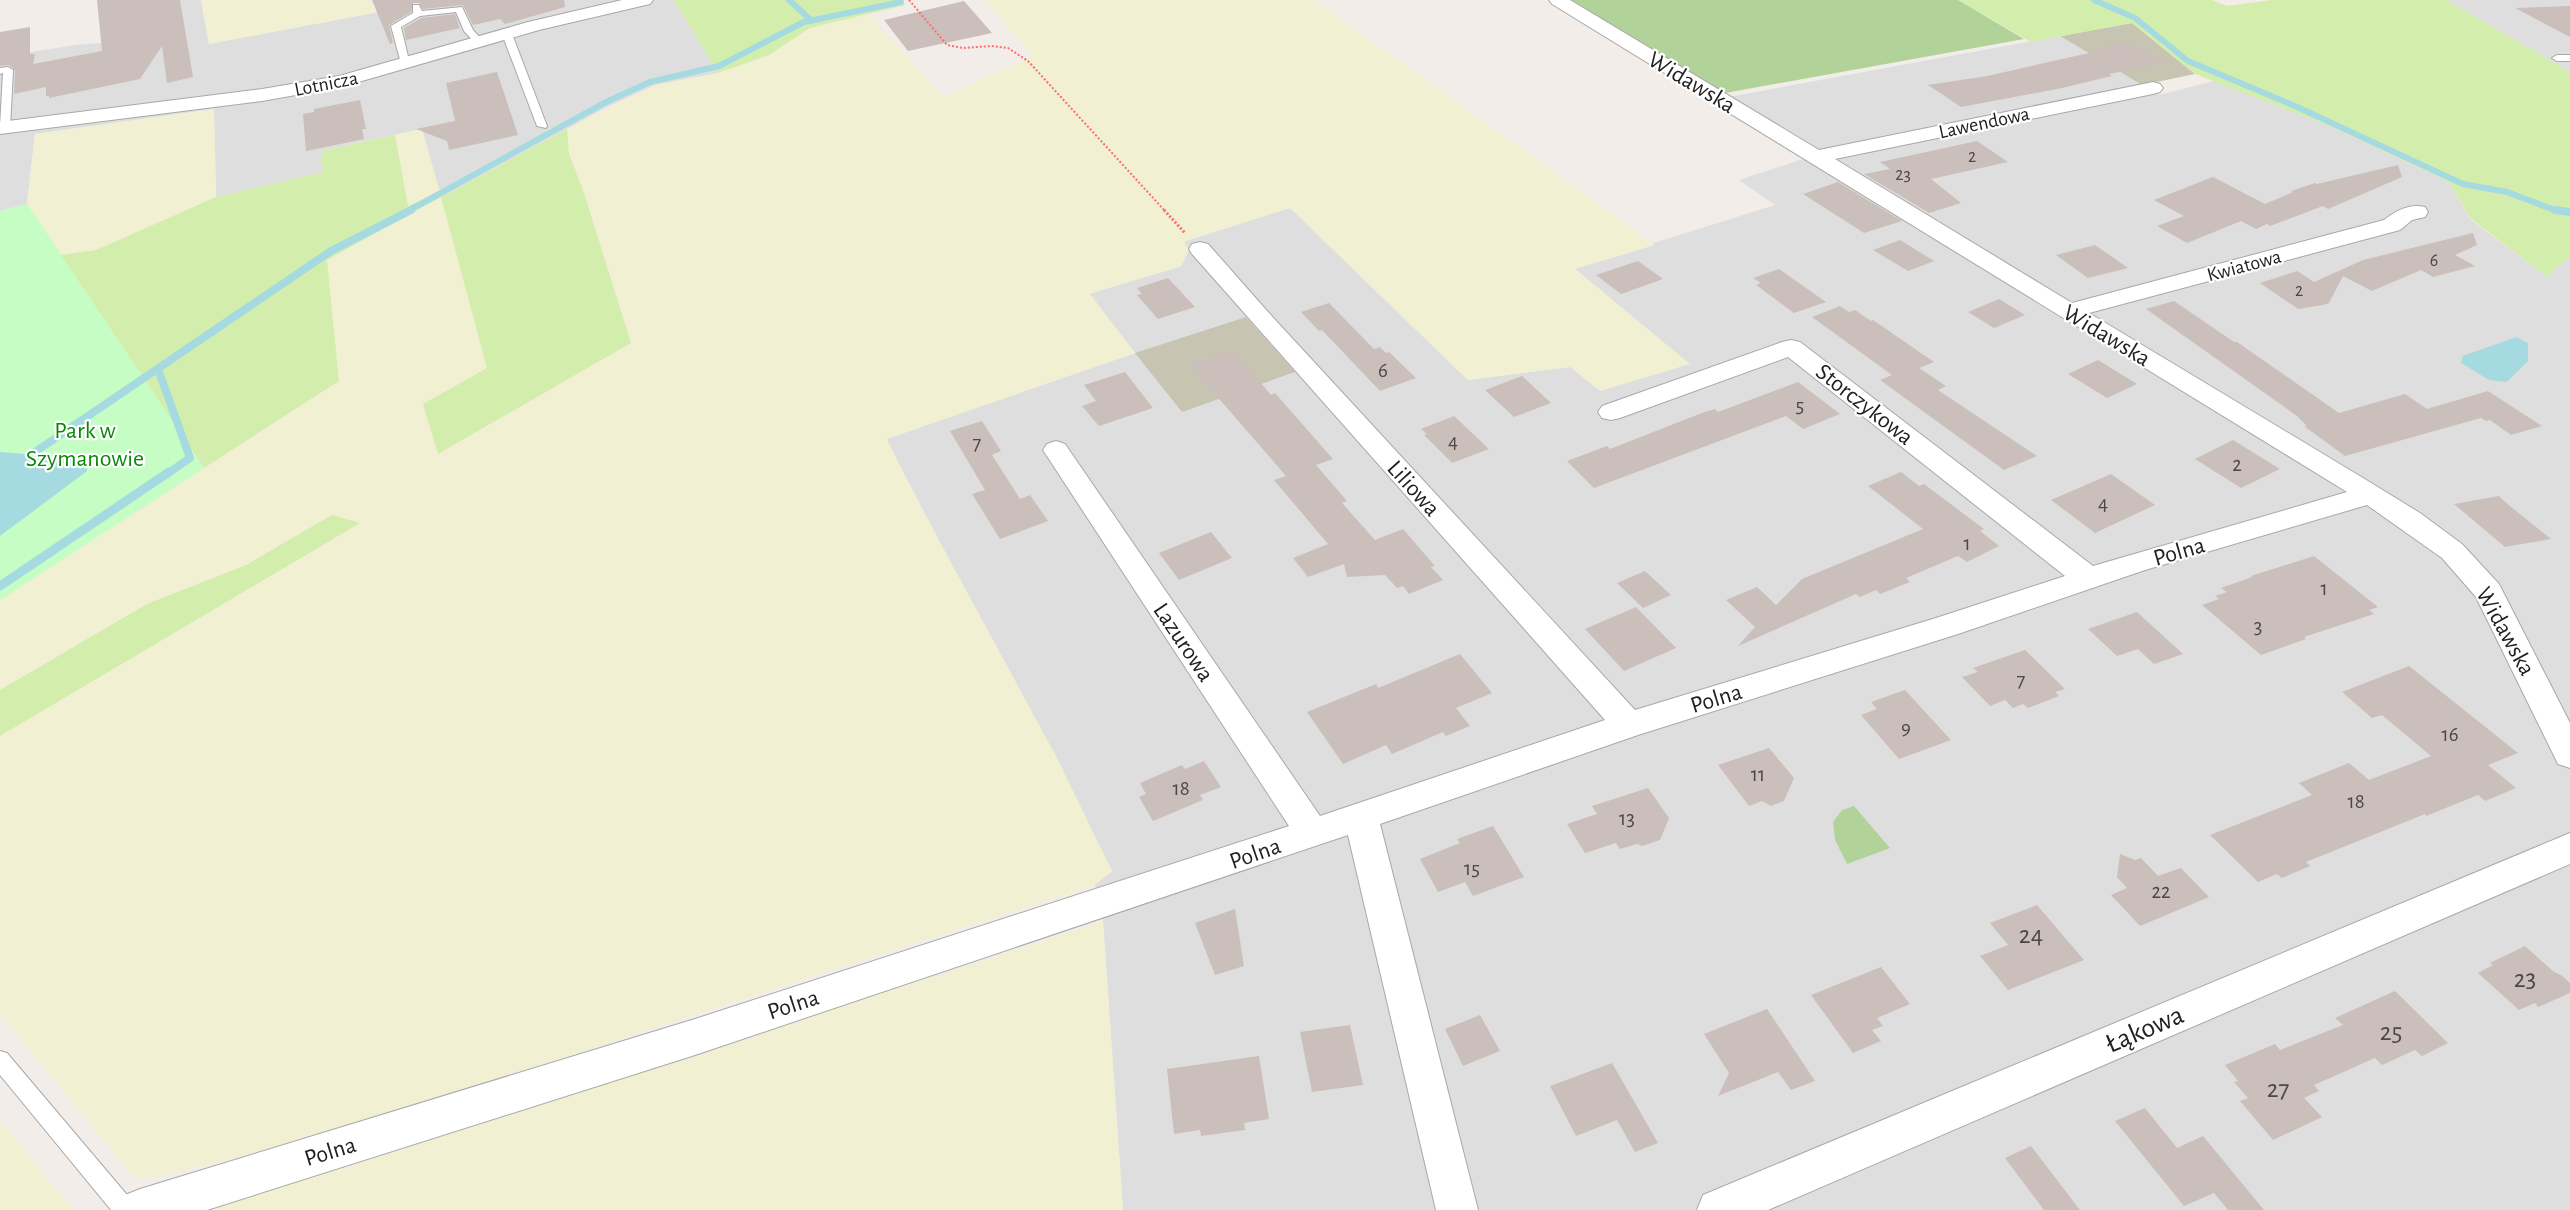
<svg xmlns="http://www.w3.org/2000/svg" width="2570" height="1210" viewBox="0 0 2570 1210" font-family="'Alegreya Sans',sans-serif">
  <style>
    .residential { fill: #dfdede }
    .construction { fill: #c7c5b2 }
    .farmland { fill: #f1f0d2 }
    .grass { fill: #d3eeac }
    .forest { fill: #b1d39a }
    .park { fill: #c5fdc4 }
    .water { fill: #a6dae1 }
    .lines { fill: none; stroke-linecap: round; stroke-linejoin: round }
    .stream-far2 { stroke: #a6dae1; stroke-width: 6 }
    .stream-far1 { stroke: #a6dae1; stroke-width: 8 }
    .stream { stroke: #a6dae1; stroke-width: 9 }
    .building { fill: #cabfba }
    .lane-casing { stroke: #a8a8a8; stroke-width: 2 }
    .street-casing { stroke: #a8a8a8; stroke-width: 2 }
    .path-far1 { stroke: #ff6c6c; stroke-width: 2; stroke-dasharray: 2 2; stroke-linecap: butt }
    .path { stroke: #ff6c6c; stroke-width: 3; stroke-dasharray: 2 2; stroke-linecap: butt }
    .lane { fill: #fff; fill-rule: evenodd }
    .street { fill: #fff; fill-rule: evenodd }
    .labels { text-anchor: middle; stroke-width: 4.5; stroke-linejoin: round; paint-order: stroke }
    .far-number-label { font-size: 18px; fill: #4b4847 }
    .far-street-label { font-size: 20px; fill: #212121; stroke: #fff }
    .number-label { font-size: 21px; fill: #4b4847 }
    .street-label { font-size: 24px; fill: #212121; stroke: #fff }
    .park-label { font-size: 24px; fill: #088906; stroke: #fff }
    .near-number-label { font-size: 26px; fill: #4b4847 }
    .near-street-label { font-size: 28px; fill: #212121; stroke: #fff }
  </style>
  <rect width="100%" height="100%" fill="#f2ede8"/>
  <!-- residential -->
  <path class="residential" d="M149,0H201L209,44L441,0H675L718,73L655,85L607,107L442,197L428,157L421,129L321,151L323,172L216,197L214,109L35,134L27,204L0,211V57L75,45L150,39Z
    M2446,0H2570V72L2447,1Z
    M2060,36L2159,95L2214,81L2332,127L2449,182L2470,219L2547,277L2570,256V1210H1123L1103,921L1095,885L1112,871L886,439L1135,353L1089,294L1182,266L1183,242L1290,208L1468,380L1570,367L1689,364L1574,268L1775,205L1739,180L1803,159L1712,100Z"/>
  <!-- construction -->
  <path class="construction" d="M2132,23L2195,74L2142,85L2060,36Z
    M1246,317L1295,372L1182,412L1135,353Z"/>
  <!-- farmland -->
  <path class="farmland" d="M201,0H369L374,13L209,44Z
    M985,0H1315L1655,245L1575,269L1690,364L1600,391L1570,367L1468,380L1290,208L1184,241L1189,250L1182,265L1090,294L1135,353L887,439L916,498L1057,758L1112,871L1095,885L347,1127L184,1171L136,1180L0,1014V736L359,523L331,515L246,565L147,604L0,690V600L339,381L327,260L442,197L487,368L423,404L438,454L631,343L583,190L569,154L567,129L655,85L718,73L769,55L810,28L869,14L943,97L1033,56Z
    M214,109L216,197L96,250L60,255L27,204L35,134Z
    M422,129L440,192L408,206L395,135Z
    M1103,921L1123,1210H207L534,1107Z
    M0,1120L73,1210H0Z"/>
  <!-- grass -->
  <path class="grass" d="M674,0H900L905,5L810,28L769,55L718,73Z
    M1958,0H2212L2227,6L2271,0H2446L2570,72V256L2547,277L2470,218L2449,182L2332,127L2195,74L2132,23L2031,42Z
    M567,129L569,154L583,190L631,343L438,454L423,404L487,368L441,197L327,260L339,381L204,468L60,255L96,250L216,197L323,172L321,151L395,135L408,206L440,192L442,197Z
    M332,515L360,523L0,736V690L147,604L246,565Z"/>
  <!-- forest -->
  <path class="forest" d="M1571,0H1958L2024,39L1725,93Z
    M1854,806L1890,848L1847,864L1835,840L1833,822L1842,810Z"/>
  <!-- park -->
  <path class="park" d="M27,204L204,468L0,600V211Z"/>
  <!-- water -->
  <path class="water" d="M2516,337L2528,343V361L2507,382L2489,380L2461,363L2463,356Z
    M0,452L74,458L86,464L87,471L0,536Z"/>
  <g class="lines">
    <!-- stream-far2 -->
    <path class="stream-far2" d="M789,0L812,21
      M2094,0L2135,18L2188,61L2295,106L2463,184L2507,192L2552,209L2564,211
      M408,211L606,102L650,82L719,66L804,22L901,2"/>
    <!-- stream-far1 -->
    <path class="stream-far1" d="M2555,210L2570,212
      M158,369L190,458L167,474
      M32,454L331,251L411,210"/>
    <!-- stream -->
    <path class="stream" d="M0,586L169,472"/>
  </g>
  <!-- building -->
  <path class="building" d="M97,0H180L193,77L167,83L162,46L140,79L49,98V96H46V87L14,94L15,70L9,65L0,66V32L30,27V54H35L33,64L102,51Z
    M372,0H564L565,7L505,24L500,19L473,25L463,5L423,9L419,3H413L411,12L389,25L393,43L390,44Z
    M964,1L992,33L908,51L884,20Z
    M2570,6V37L2515,8Z
    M455,14L460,28L406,40L404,28L421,18Z
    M2131,42L2167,63L2109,74L2112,76L2062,88L1961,107L1928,85L1987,76L2098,51L2094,48Z
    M497,72L518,135L449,150L447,141L416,129L455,121L446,83Z
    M360,100L366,129H362L364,139L306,151L303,114L314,112V109Z
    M1977,141L2008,162L1931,179L1961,203L1929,213L1864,174L1890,169L1880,162Z
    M2398,165L2402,177L2328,209L2323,206L2270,226L2267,224L2256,229L2241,221L2187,243L2157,226L2184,216L2154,200L2213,177L2265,204L2293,192L2291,191L2315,183L2317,184Z
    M1838,182L1902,221L1864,233L1803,194Z
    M2473,233L2477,245L2455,255L2475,266L2433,277L2421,270L2372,291L2343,276L2329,303L2323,305L2298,309L2260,283L2297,271L2314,282L2363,260Z
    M1900,240L1934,261L1908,271L1873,250Z
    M2095,245L2128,268L2088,278L2056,255Z
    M1638,261L1663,279L1621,294L1596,275Z
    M1779,269L1826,302L1794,313L1756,285L1761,283L1753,278Z
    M1168,278L1195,307L1158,319L1137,295L1142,294L1137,288Z
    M1999,299L2025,315L1994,328L1968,312Z
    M2174,301L2234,342H2237L2339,413L2405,394L2427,409L2488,391L2542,426L2511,435L2490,420L2486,421L2481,418L2345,456L2304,426H2307L2297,416L2146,309Z
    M1329,303L1374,349L1380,347L1386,353L1389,352L1416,378L1380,391L1322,330L1319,331L1301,312Z
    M1840,306L1849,312L1855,310L1871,321L1873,320L1934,362L1919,368L1946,386L1938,390L2037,456L2004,470L1880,380L1892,375L1812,317Z
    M1233,350L1271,395L1275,393L1333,459L1316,465L1347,501L1342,503L1375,540L1403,529L1435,566L1431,567L1443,580L1409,594L1403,586L1397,588L1385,575L1347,577L1344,564L1308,577L1293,558L1328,544L1274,480L1286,476L1189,364Z
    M2098,360L2137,384L2107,398L2068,374Z
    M1125,372L1153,408L1099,426L1082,406L1096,401L1084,385Z
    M1522,376L1551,403L1514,417L1485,390Z
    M1798,382L1840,414L1803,429L1786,416L1594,488L1567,461L1607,446L1610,449L1702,413L1715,409L1718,412Z
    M1454,416L1489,449L1452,463L1424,435L1427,434L1421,429Z
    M982,421L1001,451L992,455L1020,499L1030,495L1048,521L1000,539L972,494L985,490L950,431Z
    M2233,440L2280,469L2241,488L2195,459Z
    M1901,472L1919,486L1924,484L1984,529L1980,531L1999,546L1967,562L1958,556L1906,578L1910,582L1880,594L1876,590L1860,597L1856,594L1738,646L1755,627L1726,600L1757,587L1776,605L1802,579L1923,529L1868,486Z
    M2111,474L2155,505L2095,533L2051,500Z
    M2499,496L2511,507L2551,539L2505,547L2454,504Z
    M1211,532L1232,558L1179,580L1159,553Z
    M2314,556L2378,607L2369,610L2374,614L2304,637L2306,639L2261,655L2202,605L2219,599L2215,596L2227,592L2221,588L2252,577L2251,576Z
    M1645,571L1671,595L1643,608L1617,583Z
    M1636,607L1676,648L1624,671L1585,629Z
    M2137,612L2183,654L2154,664L2138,649L2117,656L2088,629Z
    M2025,650L2065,689L2055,692L2059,696L2028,708L2023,704L2013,708L2005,700L1990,706L1962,677L1978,672L1973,668Z
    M1460,654L1492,693L1456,708L1470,726L1446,736L1443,732L1392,754L1386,745L1343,764L1307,712L1376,684L1378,688Z
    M2409,666L2518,753L2488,765L2516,788L2485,801L2478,795L2426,816L2425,814L2306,862L2310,866L2282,878L2277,874L2258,882L2210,835L2312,795L2299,783L2349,763L2369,780L2431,756L2382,715L2372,718L2342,692Z
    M1905,690L1951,740L1899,759L1861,715L1877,709L1871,702Z
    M1769,748L1794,778L1784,801L1771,806L1762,801L1749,806L1718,765Z
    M1204,761L1221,787L1200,795L1203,800L1153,821L1139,797L1146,794L1140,783L1182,765L1185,769Z
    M1648,788L1669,818L1660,840L1642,846L1637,844L1620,849L1616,843L1585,853L1567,824L1597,814L1592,806Z
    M1493,826L1524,877L1473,896L1465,882L1438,892L1420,859L1460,843L1457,839Z
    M2120,854L2135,860L2141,858L2158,876L2181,868L2209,897L2140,926L2111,895L2127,888L2117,877Z
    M2037,905L2084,960L2008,990L1980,956L2008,945L1990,923Z
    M1235,909L1244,966L1215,975L1195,923Z
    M2525,946L2554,972L2561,975L2570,983V993L2538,1007L2535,1003L2519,1010L2478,973L2493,965L2490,963Z
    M1881,967L1910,1004L1877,1018L1883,1026L1872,1030L1881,1041L1853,1053L1811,995Z
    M2395,991L2448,1043L2422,1056L2415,1050L2382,1065L2375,1058L2314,1085L2319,1091L2304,1098L2322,1117L2273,1140L2240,1101L2248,1098L2234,1082L2238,1081L2225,1065L2275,1044L2280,1050L2343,1025L2335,1018Z
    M1767,1009L1815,1081L1791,1090L1778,1072L1718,1096L1729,1073L1704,1034Z
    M1480,1015L1500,1051L1463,1066L1445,1029Z
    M1350,1025L1363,1085L1312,1092L1300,1032Z
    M1259,1056L1269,1119L1244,1123L1245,1130L1201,1136L1200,1130L1174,1134L1167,1069Z
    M1612,1063L1658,1143L1635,1152L1617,1120L1576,1136L1550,1086Z
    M2145,1108L2177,1148L2203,1136L2264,1210H2228L2214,1193L2184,1206L2115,1121Z
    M2031,1146L2080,1210H2044L2005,1158Z"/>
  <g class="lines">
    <defs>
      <path id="lane" d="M413,5H419L422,11L462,7L473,30L484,42L476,44L464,31L456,12L420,16L401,27L410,65L402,67L391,26L413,13Z
        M504,32L512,34L547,126L546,128L537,126L502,34Z
        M2570,55V61H2557L2552,58L2557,55Z
        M8,67L13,70L10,127L5,130L0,127L3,73L0,74V68Z
        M0,1051L7,1053L133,1202L136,1210H111L0,1075Z"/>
      <path id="street" d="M622,0H653L650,4L539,30L341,87L262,101L0,134V122L262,89L339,76L528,22Z
        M1549,0H1570L1819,150L2153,82L2160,84L2163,88L2160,92L2153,94L1835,159L2072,303L2384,220C2396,211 2409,203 2425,207L2428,212L2425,217L2412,220L2400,230L2089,313L2368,481L2420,513L2462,544L2499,584L2570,723V768L2558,764L2476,597L2442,558L2367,505L2145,570L1958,634L1638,735L1380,824L1478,1210H1436L1348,835L695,1055L207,1210H119L125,1195L140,1189L695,1019L1289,826L1043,450L1047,444L1056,441L1065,444L1320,816L1605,720L1192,254L1189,249L1192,244L1200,242L1208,244L1268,312L1635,710L1936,618L2065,576L1788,357L1620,418L1611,420L1602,418L1598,412L1602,406L1782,342L1791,340L1800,342L2093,566L2347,492L1552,4Z
        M2570,833V864L1768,1210H1697L1703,1195Z"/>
    </defs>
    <!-- lane casing -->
    <use href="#lane" class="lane-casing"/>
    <!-- street casing -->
    <use href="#street" class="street-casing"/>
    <!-- path-far1 -->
    <path class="path-far1" d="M909,0L947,45L963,48L992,46L1008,48L1028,61L1165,211"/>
    <!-- path -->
    <path class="path" d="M1164,210L1185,233"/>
    <!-- lane -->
    <use href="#lane" class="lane"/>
    <!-- street -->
    <use href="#street" class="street"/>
  </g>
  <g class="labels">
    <!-- far-number labels -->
    <g class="far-number-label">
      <text x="1972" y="162">2</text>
      <text x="1903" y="180">23</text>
      <text x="2434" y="266">6</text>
      <text x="2299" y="296">2</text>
    </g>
    <!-- far-street labels -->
    <g class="far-street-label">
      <text transform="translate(326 83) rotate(-11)" y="7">Lotnicza</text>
      <text transform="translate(1984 122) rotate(-12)" y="7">Lawendowa</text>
      <text transform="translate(2244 265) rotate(-15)" y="7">Kwiatowa</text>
    </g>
    <!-- number labels -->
    <g class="number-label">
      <text x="1383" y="377">6</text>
      <text x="1800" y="412">5</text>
      <text x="1453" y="448">4</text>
      <text x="977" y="450">7</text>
      <text x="2237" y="471">2</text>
      <text x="2103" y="510">4</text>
      <text x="1967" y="550">1</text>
      <text x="2324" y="595">1</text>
      <text x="2258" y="633">3</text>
      <text x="2021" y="687">7</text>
      <text x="1906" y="734">9</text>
      <text x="2450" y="741">16</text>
      <text x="1758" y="781">11</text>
      <text x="1181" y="795">18</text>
      <text x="2356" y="808">18</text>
      <text x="1627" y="825">13</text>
      <text x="1472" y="875">15</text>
      <text x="2161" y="898">22</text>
    </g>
    <!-- street labels -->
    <g class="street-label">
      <text transform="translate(1692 82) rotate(31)" y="8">Widawska</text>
      <text transform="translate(2107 335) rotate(31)" y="8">Widawska</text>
      <text transform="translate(1865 404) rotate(38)" y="8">Storczykowa</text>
      <text transform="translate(1414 488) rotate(48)" y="8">Liliowa</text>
      <text transform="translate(2179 551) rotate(-16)" y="8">Polna</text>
      <text transform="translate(2506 631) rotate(61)" y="8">Widawska</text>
      <text transform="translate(1184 642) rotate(56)" y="8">Lazurowa</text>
      <text transform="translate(1716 698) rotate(-17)" y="8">Polna</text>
      <text transform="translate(1255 853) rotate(-19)" y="8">Polna</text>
      <text transform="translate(793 1004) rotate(-18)" y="8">Polna</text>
      <text transform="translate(330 1151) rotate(-17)" y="8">Polna</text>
    </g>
    <!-- park labels -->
    <g class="park-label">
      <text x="85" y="438">Park w<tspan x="85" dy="28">Szymanowie</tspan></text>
    </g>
    <!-- near-number labels -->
    <g class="near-number-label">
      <text x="2031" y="943">24</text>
      <text x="2525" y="987">23</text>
      <text x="2391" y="1040">25</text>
      <text x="2278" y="1097">27</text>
    </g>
    <!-- near-street labels -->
    <g class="near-street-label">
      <text transform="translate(2144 1028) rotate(-23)" y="10">Łąkowa</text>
    </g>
  </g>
</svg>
